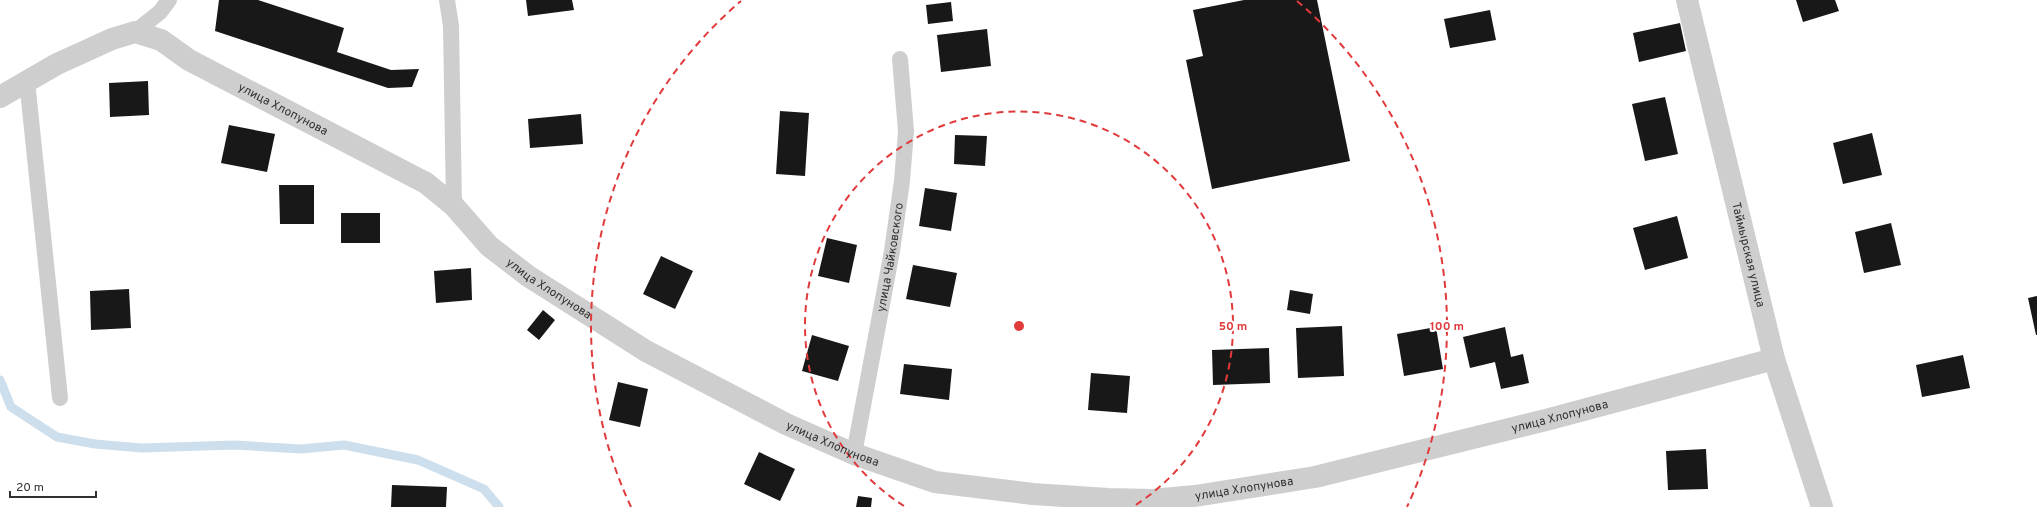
<svg xmlns="http://www.w3.org/2000/svg" width="2037" height="507" viewBox="0 0 2037 507" font-family="Overpass,sans-serif">
  <style>
    .lines { fill: none; stroke-linecap: round; stroke-linejoin: round }
    .stream { stroke: #cddeec; stroke-width: 9 }
    .building { fill: #181818 }
    .service { stroke: #cecece; stroke-width: 16 }
    .minor { stroke: #cecece; stroke-width: 22 }
    .ring { fill: none; stroke: #e13a3b; stroke-width: 2; stroke-dasharray: 7 5 }
    .labels { text-anchor: middle; stroke-width: 4; stroke-linejoin: round; paint-order: stroke }
    .street-label { font-size: 12px; fill: #313131; stroke: #fff }
    .centre { fill: #e13a3b; stroke: #fff; stroke-width: 2 }
    .ring-label { font-size: 12px; text-anchor: middle; font-weight: bold; fill: #e13a3b; stroke: #fff; stroke-width: 4; stroke-linejoin: round; paint-order: stroke }
  </style>
  <rect width="100%" height="100%" fill="#fff"/>
  <g class="lines">
    <!-- stream -->
    <path class="stream" d="M0,380L11,407L57,437L95,444L142,448L235,445L301,449L344,445L418,460L484,489L499,507"/>
  </g>
  <!-- building -->
  <path class="building" d="M219,0H258L344,28L337,52L391,70L419,69L412,87L388,88L215,31Z
    M526,0H572L574,10L528,16Z
    M1244,0H1317L1350,161L1212,189L1186,60L1203,56L1193,10Z
    M1796,0H1835L1839,11L1803,22Z
    M951,2L953,21L928,24L926,5Z
    M1490,10L1496,40L1450,48L1444,19Z
    M1680,23L1686,51L1639,62L1633,33Z
    M987,29L991,66L941,72L937,35Z
    M148,81L149,115L110,117L109,83Z
    M1665,97L1678,154L1645,161L1632,104Z
    M780,111L809,113L805,176L776,174Z
    M581,114L583,144L530,148L528,119Z
    M229,125L275,134L267,172L221,163Z
    M1872,133L1882,175L1843,184L1833,143Z
    M955,135L987,136L985,166L954,164Z
    M279,185H314V224H280Z
    M925,188L957,193L951,231L919,226Z
    M341,213H380V243H341Z
    M1677,216L1688,258L1645,270L1633,228Z
    M1891,223L1901,265L1864,273L1855,232Z
    M827,238L857,245L849,283L818,276Z
    M661,256L693,271L675,309L643,294Z
    M913,265L957,273L950,307L906,299Z
    M471,268L472,300L436,303L434,271Z
    M129,289L131,328L91,330L90,291Z
    M1290,290L1313,294L1310,314L1287,310Z
    M2037,296V335H2036L2028,298Z
    M543,310L555,320L539,340L527,330Z
    M1342,326L1344,376L1298,378L1296,328Z
    M1436,327L1443,369L1404,376L1397,334Z
    M1505,327L1511,357L1523,354L1529,383L1501,389L1495,362L1470,368L1463,337Z
    M812,335L849,346L838,381L802,371Z
    M1269,348L1270,383L1213,385L1212,350Z
    M1963,355L1970,388L1922,397L1916,365Z
    M904,364L952,369L949,400L900,394Z
    M1091,373L1130,376L1127,413L1088,410Z
    M618,382L648,389L640,427L609,420Z
    M1706,449L1708,489L1668,490L1666,451Z
    M759,452L795,469L780,501L744,484Z
    M392,485L447,487L446,507H391Z
    M858,496L872,498L871,507H856Z"/>
  <g class="lines">
    <!-- service -->
    <g class="service">
      <path d="M447,0L451,26L454,206"/>
      <path d="M135,32L160,12L169,0"/>
      <path d="M27,81L60,398"/>
      <path id="s1" d="M854,454L892,251L902,181L906,131L900,59"/>
    </g>
    <!-- minor -->
    <g class="minor">
      <path id="s2" d="M1687,0L1774,359L1822,507"/>
      <path id="s3" d="M0,97L57,64L112,39L135,32L161,40L189,60L426,183L454,206L489,246L528,276L646,351L786,424L854,454L935,482L1033,494L1108,499L1152,500L1195,496L1315,477L1546,420L1774,359"/>
    </g>
  </g>
  <!-- distance rings -->
  <g class="ring">
    <path d="M904 506A214 214 0 1 1 1134 506"/>
    <path d="M631 507A428 428 0 0 1 741 1M1297 1A428 428 0 0 1 1407 507"/>
  </g>
  <g class="labels">
    <!-- street labels -->
    <g class="street-label">
      <text dy="4" stroke="none"><textPath href="#s3" startOffset="318">улица Хлопунова</textPath></text>
      <text dy="4" stroke="none"><textPath href="#s2" startOffset="262">Таймырская улица</textPath></text>
      <text dy="4" stroke="none"><textPath href="#s1" startOffset="200">улица Чайковского</textPath></text>
      <text dy="4" stroke="none"><textPath href="#s3" startOffset="642">улица Хлопунова</textPath></text>
      <text dy="4" stroke="none"><textPath href="#s3" startOffset="1710">улица Хлопунова</textPath></text>
      <text dy="4" stroke="none"><textPath href="#s3" startOffset="966">улица Хлопунова</textPath></text>
      <text dy="4" stroke="none"><textPath href="#s3" startOffset="1386">улица Хлопунова</textPath></text>
    </g>
  </g>
  <circle cx="1019" cy="326" r="6" class="centre"/>
  <g class="ring-label">
    <text x="1233" y="330">50 m</text>
    <text x="1447" y="330">100 m</text>
  </g>
  <!-- scale -->
  <path d="M10 491v6h86v-6" fill="none" stroke="#313131" stroke-width="2"/>
  <text x="16" y="491" font-size="12" fill="#313131" stroke="#ffffff" stroke-width="3" paint-order="stroke">20 m</text>
</svg>
